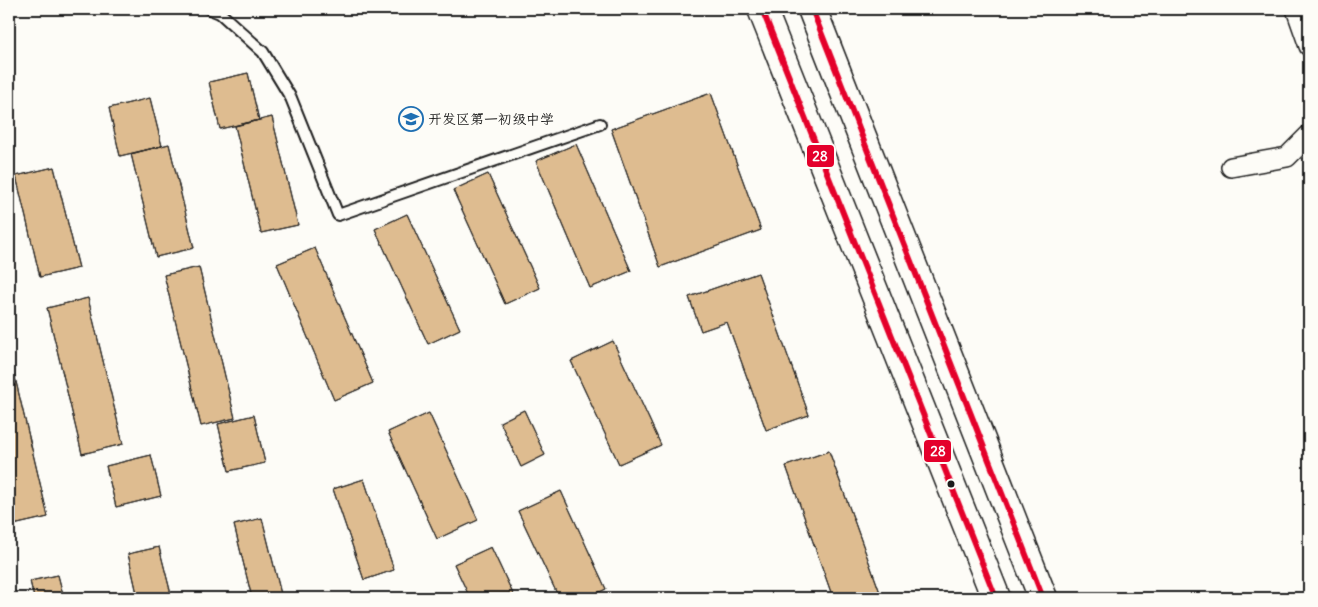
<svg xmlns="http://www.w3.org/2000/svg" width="1318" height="607" viewBox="0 0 1318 607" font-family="Delius,'LXGW WenKai TC',sans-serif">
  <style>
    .building { fill: #debc90; stroke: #1c1c1c }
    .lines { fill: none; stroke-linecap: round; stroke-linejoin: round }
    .lane-casing { stroke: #1c1c1c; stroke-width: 14 }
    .street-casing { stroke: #1c1c1c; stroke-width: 22 }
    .primary-casing { stroke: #1c1c1c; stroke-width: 31 }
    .lane { stroke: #fdfcf7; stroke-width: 10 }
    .street { stroke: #fdfcf7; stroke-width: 19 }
    .primary { stroke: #fdfcf7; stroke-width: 28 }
    .bus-1-casing { stroke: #fdfcf7; stroke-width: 10 }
    .bus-1 { stroke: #e4002b; stroke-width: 6 }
    .bus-dot { fill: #1c1c1c; stroke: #fdfcf7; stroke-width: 2 }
    .labels { text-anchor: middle; stroke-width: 4; stroke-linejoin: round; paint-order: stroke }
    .poi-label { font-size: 14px; fill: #1c1c1c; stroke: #fdfcf7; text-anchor: start }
    .line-badge { stroke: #fdfcf7; stroke-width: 2 }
    .badge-label { font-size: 14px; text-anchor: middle; font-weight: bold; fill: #fff }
  </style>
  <rect width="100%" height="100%" fill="#fdfcf7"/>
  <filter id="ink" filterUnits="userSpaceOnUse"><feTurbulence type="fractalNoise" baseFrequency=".02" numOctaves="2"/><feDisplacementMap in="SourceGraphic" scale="10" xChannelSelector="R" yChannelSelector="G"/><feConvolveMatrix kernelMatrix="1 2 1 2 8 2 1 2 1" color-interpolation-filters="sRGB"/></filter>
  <g filter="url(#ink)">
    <!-- building -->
    <path class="building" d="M248,73L259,120L220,129L209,82Z
      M248,73L259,120L220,129L209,82Z
      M711,93L761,230L660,267L611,129Z
      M711,93L761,230L660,267L611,129Z
      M150,98L162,146L120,156L109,108Z
      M150,98L162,146L120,156L109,108Z
      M272,117L298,225L261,233L235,126Z
      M272,117L298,225L261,233L235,126Z
      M169,144L194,248L156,257L131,154Z
      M169,144L194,248L156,257L131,154Z
      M576,144L631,271L590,288L536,161Z
      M576,144L631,271L590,288L536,161Z
      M54,167L79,268L40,277L16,176Z
      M54,167L79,268L40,277L16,176Z
      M488,174L540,288L505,304L453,190Z
      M488,174L540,288L505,304L453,190Z
      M407,214L460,329L428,344L375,229Z
      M407,214L460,329L428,344L375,229Z
      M315,248L373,383L334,400L277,264Z
      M315,248L373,383L334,400L277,264Z
      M199,267L235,418L201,426L164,275Z
      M199,267L235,418L201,426L164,275Z
      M758,273L809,415L766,430L727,322L701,331L689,297Z
      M758,273L809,415L766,430L727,322L701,331L689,297Z
      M88,298L123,444L82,454L47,308Z
      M88,298L123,444L82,454L47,308Z
      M613,341L661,445L619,464L571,361Z
      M613,341L661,445L619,464L571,361Z
      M9,352L48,517L9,526Z
      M9,352L48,517L9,526Z
      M524,410L545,455L521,467L500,422Z
      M524,410L545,455L521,467L500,422Z
      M429,413L478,520L437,539L388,432Z
      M429,413L478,520L437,539L388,432Z
      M254,415L265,463L229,471L218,424Z
      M254,415L265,463L229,471L218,424Z
      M829,451L882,598H833L786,466Z
      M829,451L882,598H833L786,466Z
      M151,455L161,496L116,507L106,466Z
      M151,455L161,496L116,507L106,466Z
      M364,479L394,570L364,580L333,489Z
      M364,479L394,570L364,580L333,489Z
      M561,491L606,589L587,598H559L518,511Z
      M561,491L606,589L587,598H559L518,511Z
      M262,518L282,598H252L234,525Z
      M262,518L282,598H252L234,525Z
      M159,547L172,598H138L128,554Z
      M159,547L172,598H138L128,554Z
      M491,547L515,598H470L454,564Z
      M491,547L515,598H470L454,564Z
      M58,575L64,598H34L30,581Z
      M58,575L64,598H34L30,581Z"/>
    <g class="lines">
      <defs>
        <path id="lane" d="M210,9L220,13L263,52L291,98L338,215L600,124"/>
        <path id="street" d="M1296,9L1309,46
          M1231,167L1287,157L1309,135"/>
        <path id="primary" d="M762,9L996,598
          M812,9L1043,598"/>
      </defs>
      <!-- lane casing -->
      <use href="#lane" class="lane-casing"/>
      <!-- street casing -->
      <use href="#street" class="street-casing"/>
      <!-- primary casing -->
      <use href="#primary" class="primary-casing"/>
      <!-- lane -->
      <use href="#lane" class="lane"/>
      <!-- street -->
      <use href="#street" class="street"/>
      <!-- primary -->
      <use href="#primary" class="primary"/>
      <defs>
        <path id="bus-1" d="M762,9L996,598
          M812,9L1043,598"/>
      </defs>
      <!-- bus-1 casing -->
      <use href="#bus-1" class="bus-1-casing"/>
      <!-- bus-1 -->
      <use href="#bus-1" class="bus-1"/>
    </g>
  </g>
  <!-- icons -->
  <defs>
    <symbol id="school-ring" viewBox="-11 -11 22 22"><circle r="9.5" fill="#fdfcf7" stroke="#1f6fb2" stroke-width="1.5"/><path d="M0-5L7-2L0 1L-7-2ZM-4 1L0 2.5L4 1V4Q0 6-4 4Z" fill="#1f6fb2"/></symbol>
  </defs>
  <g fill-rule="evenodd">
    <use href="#school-ring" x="397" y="105" width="28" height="28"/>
  </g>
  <!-- markers -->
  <circle class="bus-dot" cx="951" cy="484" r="4.5"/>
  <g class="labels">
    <!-- poi labels -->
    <g class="poi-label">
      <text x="428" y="124">开发区第一初级中学</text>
    </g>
  </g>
  <g class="line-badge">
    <rect x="806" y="144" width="29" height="24" rx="5" fill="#e4002b"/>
    <rect x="923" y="439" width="29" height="24" rx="5" fill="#e4002b"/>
  </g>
  <g class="badge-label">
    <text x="820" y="161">28</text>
    <text x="938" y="456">28</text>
  </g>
  <!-- margin -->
  <rect width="1318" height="607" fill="none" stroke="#fdfcf7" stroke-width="30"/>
  <rect x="15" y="15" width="1288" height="577" fill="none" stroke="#1c1c1c" stroke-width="2" filter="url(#ink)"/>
</svg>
